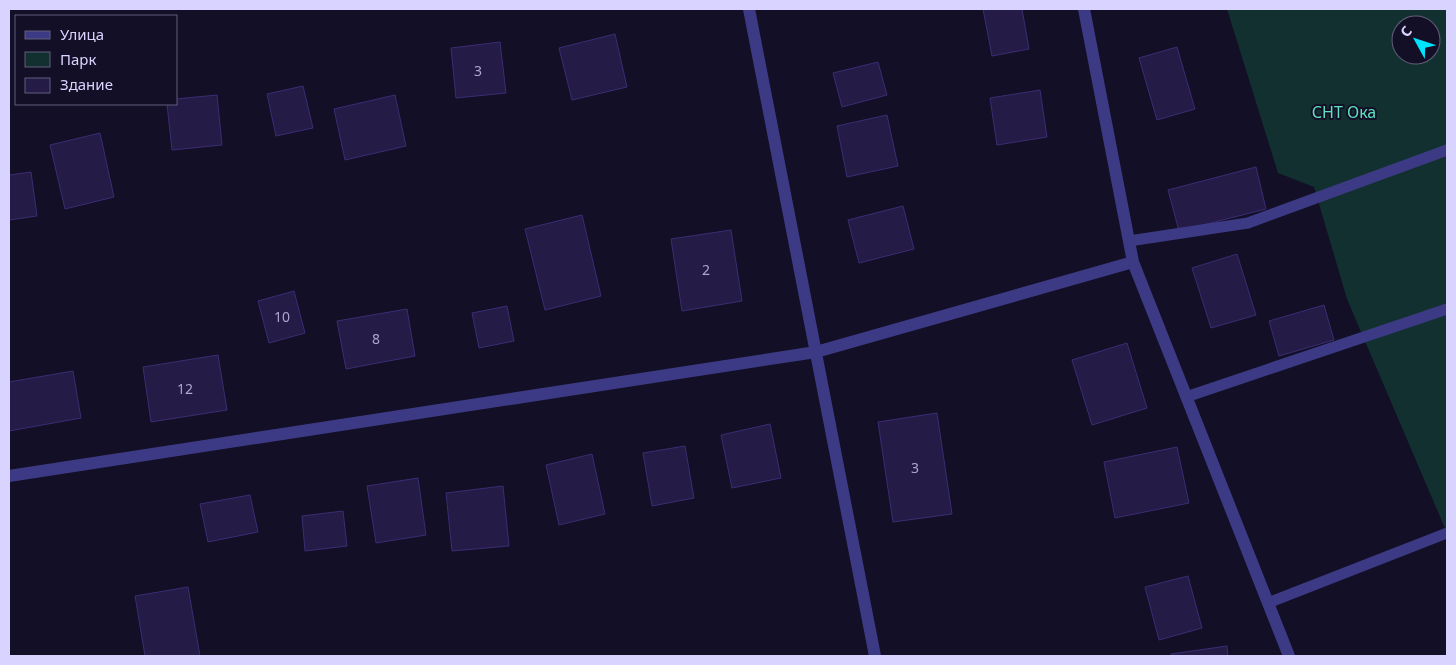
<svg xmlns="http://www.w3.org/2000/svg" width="1456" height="665" viewBox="0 0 1456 665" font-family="'Noto Sans',sans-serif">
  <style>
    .green { fill: #12302f; fill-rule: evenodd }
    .building { fill: #241b47; stroke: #3b2d73 }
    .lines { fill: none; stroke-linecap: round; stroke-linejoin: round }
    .lane { stroke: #3d3a85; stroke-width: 11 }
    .street { stroke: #3d3a85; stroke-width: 12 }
    .labels { text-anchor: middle; stroke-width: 4; stroke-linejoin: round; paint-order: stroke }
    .number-label { font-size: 14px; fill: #aca6d1 }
    .park-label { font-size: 16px; fill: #5fe0c0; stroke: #130f26 }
  </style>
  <rect width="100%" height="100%" fill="#130f26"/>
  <!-- green -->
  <path class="green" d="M1227,9H1447V533L1347,299L1314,187L1278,173ZM1401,25H1431V55H1401Z"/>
  <!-- building -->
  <path class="building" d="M983,9H1022L1029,49L992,56Z
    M615,34L627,87L572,100L559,48Z
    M500,42L506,93L456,98L451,48Z
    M1177,47L1195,109L1157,120L1139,58Z
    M878,62L887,95L842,107L833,73Z
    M303,86L313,128L276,136L267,94Z
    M1040,90L1047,137L997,145L990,98Z
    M217,95L222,145L172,150L167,104H176V99Z
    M395,95L406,146L345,160L334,109Z
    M887,115L898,166L847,177L837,126Z
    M100,133L114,197L65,209L50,145Z
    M1256,167L1266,209L1179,231L1168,190Z
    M31,172L37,216L9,220V175Z
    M903,206L914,249L859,263L848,220Z
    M582,215L601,296L545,310L525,229Z
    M731,230L742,301L682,311L671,239Z
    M1237,254L1256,315L1211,328L1192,268Z
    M294,291L305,333L269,343L258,301Z
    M1324,305L1334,340L1279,356L1269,321Z
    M507,306L514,341L479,348L472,313Z
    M407,309L415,356L346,369L337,321Z
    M1127,343L1147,408L1092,425L1072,360Z
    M218,355L227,410L151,422L143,367Z
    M73,371L81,418L9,431V382Z
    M937,413L952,514L893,522L878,422Z
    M770,424L781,478L732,488L721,435Z
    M685,446L694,498L652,506L643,453Z
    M1177,447L1189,503L1115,518L1104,462Z
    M592,454L605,514L559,525L546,465Z
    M418,478L426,535L376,543L367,486Z
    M503,486L509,546L452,551L446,493Z
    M250,495L258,532L208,542L200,504Z
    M343,511L347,546L305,551L302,516Z
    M1188,576L1202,628L1159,640L1145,587Z
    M188,587L200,656H145L135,596Z
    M1227,646L1228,656H1171V654Z"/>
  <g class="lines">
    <!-- lane -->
    <path class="lane" d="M1129,241L1248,223L1447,150
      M1186,397L1447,309
      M1268,603L1447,533"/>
    <!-- street -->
    <path class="street" d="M749,9L875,656
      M1084,9L1133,262L1289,656
      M9,476L816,352L1133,262"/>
  </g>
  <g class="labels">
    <!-- number labels -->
    <g class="number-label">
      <text x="478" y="76">3</text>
      <text x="706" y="275">2</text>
      <text x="282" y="322">10</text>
      <text x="376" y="344">8</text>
      <text x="185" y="394">12</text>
      <text x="915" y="473">3</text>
    </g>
    <!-- park labels -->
    <g class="park-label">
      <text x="1344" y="118">СНТ Ока</text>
    </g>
  </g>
  <!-- border -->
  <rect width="1456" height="665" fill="none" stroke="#d9d4ff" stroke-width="20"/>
  <!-- legend -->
  <rect x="15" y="15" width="162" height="90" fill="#130f26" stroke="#625e7d"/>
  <rect x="25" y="31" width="25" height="8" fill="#3d3a85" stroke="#625e7d"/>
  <text x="60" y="40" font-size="15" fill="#d9d4ff">Улица</text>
  <rect x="25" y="52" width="25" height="15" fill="#12302f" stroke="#625e7d"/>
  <text x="60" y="65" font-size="15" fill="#d9d4ff">Парк</text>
  <rect x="25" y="78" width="25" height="15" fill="#241b47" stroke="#625e7d"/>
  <text x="60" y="90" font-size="15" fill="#d9d4ff">Здание</text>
  <!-- north arrow -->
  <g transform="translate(1416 40) rotate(310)"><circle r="24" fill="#130f26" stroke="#625e7d"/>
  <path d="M0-4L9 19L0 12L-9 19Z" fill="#00e5ff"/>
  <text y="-8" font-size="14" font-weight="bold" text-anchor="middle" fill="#d9d4ff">С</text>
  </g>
</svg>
